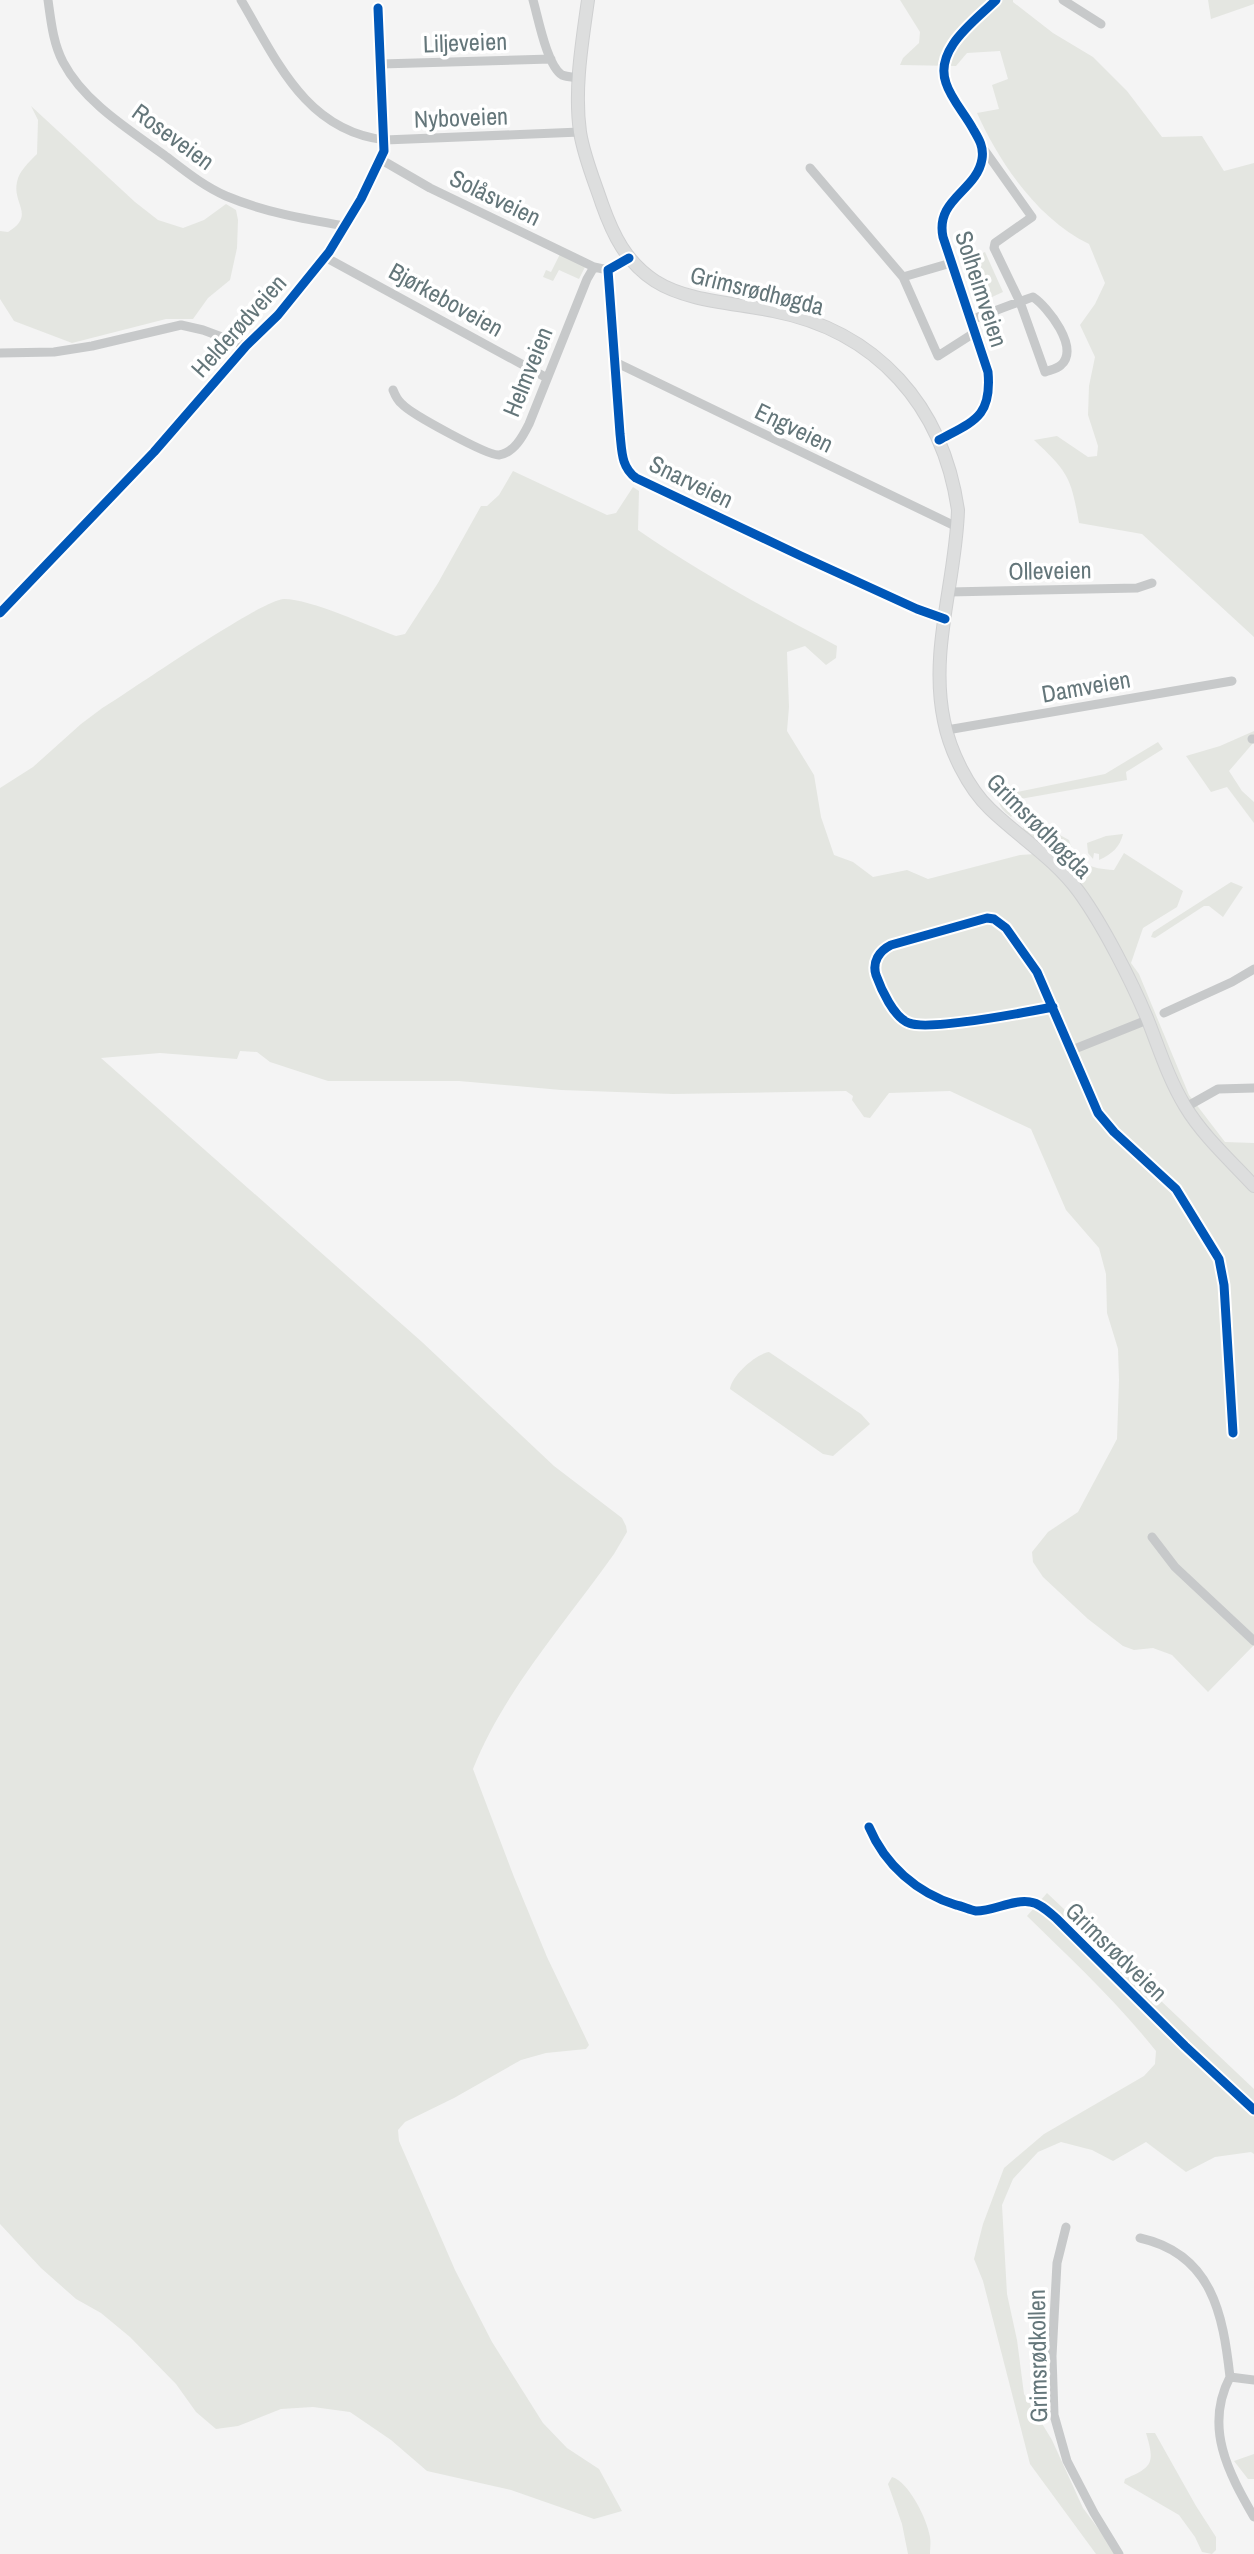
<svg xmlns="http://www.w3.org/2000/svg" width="1254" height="2554" viewBox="0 0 1254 2554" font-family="'Archivo Narrow',sans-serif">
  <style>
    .green { fill: #e4e6e1 }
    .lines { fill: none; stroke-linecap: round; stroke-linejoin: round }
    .secondary-casing { stroke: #cfd0d1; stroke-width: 14 }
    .minor { stroke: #c7c9ca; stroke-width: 9 }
    .secondary { stroke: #dddede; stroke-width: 12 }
    .cycleway-casing { stroke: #fff; stroke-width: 13 }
    .cycleway { stroke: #0057b8; stroke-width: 9 }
    .labels { text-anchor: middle; stroke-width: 7; stroke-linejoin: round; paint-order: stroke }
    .street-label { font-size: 24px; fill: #64767a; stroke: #fff }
  </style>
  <rect width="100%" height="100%" fill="#f4f4f4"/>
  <!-- green -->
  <path class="green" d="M900,0H1013V2L1053,33L1093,57L1127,91L1162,137L1202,136L1224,171L1254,163V637L1142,534L1079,523C1071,477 1068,472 1034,440L1057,436L1088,457L1097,456L1098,446L1088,415L1089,386L1095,357L1080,325L1095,304L1105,283L1089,244C1038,219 1000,164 977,113L999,109L992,85L1008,79L1000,51L967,53L956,66L900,65L903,58L919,43L920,32Z
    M1208,0H1254V4L1211,19Z
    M31,106L135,202L158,220L183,228L204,220L226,204L236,210L238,220L237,248L230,280L208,298L193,319H166L72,343L14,321L0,299V231L8,232C36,215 12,204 17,182C19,171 29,162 37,154L38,120Z
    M985,252L1003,292L981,302L963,262Z
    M560,254L585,267L579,279L559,270L553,281L543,277L546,270L551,272Z
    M513,471L607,515L616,513L633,487L639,491L638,530C700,573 770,611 837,646L836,658L826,665L805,646L787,652L789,707L787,731L814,775L821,817L834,855L853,862L873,877L907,870L928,879L1020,855L1051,853L1023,829L1025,821L1028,823L1031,820L1041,830L1047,828L1069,840C1075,863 1091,869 1114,870L1124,853L1183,891L1177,907L1143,928L1131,963L1139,974L1189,1095L1225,1142L1254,1143V1645L1208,1692L1172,1655L1153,1648L1134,1650L1123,1646L1088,1619L1043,1577L1033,1562L1032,1552L1048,1532L1078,1512L1117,1439L1119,1380L1118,1349L1107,1313L1106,1274L1099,1248L1066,1210L1031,1129L950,1091L889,1093L870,1118L864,1117L852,1100L853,1096L846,1091L673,1094L561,1090L459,1081H328L270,1062L257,1052L240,1051L237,1059L160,1053L101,1058L422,1342L554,1466L622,1518L626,1526L627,1532L614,1554C566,1622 503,1692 473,1769L514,1877L547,1957L589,2045L586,2049L546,2053L521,2060L454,2098L405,2122L398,2130L399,2141L455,2270L492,2342L543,2423L567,2448L599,2469L622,2511L594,2519L511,2490L427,2471L391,2440L350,2412L313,2407L281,2409L238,2426L216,2429L196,2412L176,2384L130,2337L101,2313L76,2299L41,2268L0,2224V788L33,767L81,724L101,709C129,692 262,599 284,599C311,599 368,626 396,636L405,634L438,583L481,506H487L499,495Z
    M1254,731V742L1229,771L1242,791L1254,802V823L1227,787L1211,792L1186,756L1220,746Z
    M1158,742L1163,749L1126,772L1127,780L1015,800L1017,810L1011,817C1004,812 998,806 998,796L1105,774Z
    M1123,834C1120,847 1112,854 1099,860V854L1094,853L1093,859L1088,853L1087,843L1106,836Z
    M1231,882L1243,887L1223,917L1209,906H1204L1155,938L1151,937L1153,932Z
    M769,1352L861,1414L870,1424L833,1456L823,1454L730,1389C732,1375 756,1354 769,1352Z
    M1047,1893L1254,2089V2154L1251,2152L1215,2157L1186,2172L1146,2142L1113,2161L1092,2150L1061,2142L1038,2152L1013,2179L1002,2205L1007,2294L1017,2340L1024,2394L1052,2440L1083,2508L1117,2554H1096L1030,2464L983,2281L974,2259L983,2224L1004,2168L1044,2134L1144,2076L1155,2064L1156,2051C1117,2002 1072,1960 1027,1916Z
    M1146,2433H1155L1196,2506L1216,2537V2550L1212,2554L1202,2552L1195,2537L1179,2515L1124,2483L1125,2479C1153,2467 1155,2463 1146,2433Z
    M1254,2454V2479H1248L1234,2461Z
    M892,2477C909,2482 927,2519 930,2537C931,2542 930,2549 930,2554H908L902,2524L888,2484Z"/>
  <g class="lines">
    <defs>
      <path id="secondary" d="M588,0C582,43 574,89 580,132C584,157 594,180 602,204C613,235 626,262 655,281C688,302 736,303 773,311C877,331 943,406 958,510C956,581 929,650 944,721C950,751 968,788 990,809C1020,838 1054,858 1079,892C1103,925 1131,980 1147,1018C1159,1048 1168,1078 1185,1106C1203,1136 1230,1160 1254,1186"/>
    </defs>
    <!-- secondary casing -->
    <use href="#secondary" class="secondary-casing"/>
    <!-- minor -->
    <path class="minor" d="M48,0C51,21 53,43 63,62C84,102 128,129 164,155C184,170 203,186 226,196C264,212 304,219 345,226
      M241,0C277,61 306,131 385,140L580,132
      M533,0C538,17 547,66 562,75C567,77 573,77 579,78
      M1063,0L1101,24
      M381,64L551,59
      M380,159L430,188L594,267
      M810,168L903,277L938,356L974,333
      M325,257L547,378
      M629,258L608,270L620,434C622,451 621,467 636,478L801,556L917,609L945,619
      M903,277L951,263
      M971,320C992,312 1012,304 1033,297C1048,307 1080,348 1061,365C1057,369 1050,370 1045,372L1020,302L994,248L995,243L1032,217L983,148
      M0,353L54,352L92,346L181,325L203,330L246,346
      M615,362L957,527
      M393,390C395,395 398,401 402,404C411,414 488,456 499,455C514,453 523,436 529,424L587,279L594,267L608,270
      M939,440C974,421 992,417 988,372L943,237C935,199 977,191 982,159C984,147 979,139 973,129C965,114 951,99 946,83C934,49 975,21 996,0
      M949,592L1137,588L1152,583
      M0,613L154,452L246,346L278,315L329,252L361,199L384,151L378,8
      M947,730L1232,681
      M1252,739H1254
      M1053,1007C1027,1012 928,1031 909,1023C894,1018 881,989 876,975C872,962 879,951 891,945L987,918L994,919L1006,928L1037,972L1098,1113L1114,1132L1176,1189L1219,1259L1224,1285L1233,1433
      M1164,1013L1232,982L1254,969
      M1072,1050L1147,1020
      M1186,1107L1218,1089L1254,1088
      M1152,1537L1175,1567L1254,1641
      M869,1827C885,1865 917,1893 956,1905C962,1906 970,1910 976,1911C994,1911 1013,1899 1030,1902C1040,1903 1050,1913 1057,1919L1185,2046L1254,2110
      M1066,2227L1057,2263L1052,2356L1054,2415L1067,2461L1094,2513L1119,2554
      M1140,2238C1212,2254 1223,2314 1230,2377
      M1254,2380L1230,2377C1204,2427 1228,2472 1254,2517"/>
    <!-- secondary -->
    <use href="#secondary" class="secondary"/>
    <defs>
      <path id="cycleway" d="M629,258L608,270L620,434C622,451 621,467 636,478L801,556L917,609L945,619
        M939,440C974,421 992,417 988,372L943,237C935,199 977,191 982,159C984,147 979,139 973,129C965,114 951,99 946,83C934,49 975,21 996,0
        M0,613L154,452L246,346L278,315L329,252L361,199L384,151L378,8
        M1053,1007C1027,1012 928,1031 909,1023C894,1018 881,989 876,975C872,962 879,951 891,945L987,918L994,919L1006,928L1037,972L1098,1113L1114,1132L1176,1189L1219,1259L1224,1285L1233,1433
        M869,1827C885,1865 917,1893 956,1905C962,1906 970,1910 976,1911C994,1911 1013,1899 1030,1902C1040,1903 1050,1913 1057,1919L1185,2046L1254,2110"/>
    </defs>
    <!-- cycleway casing -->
    <use href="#cycleway" class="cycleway-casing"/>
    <!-- cycleway -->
    <use href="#cycleway" class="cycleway"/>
  </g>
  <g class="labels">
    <!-- street labels -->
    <g class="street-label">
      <text transform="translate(465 43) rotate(-2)" y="8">Liljeveien</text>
      <text transform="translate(461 118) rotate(-2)" y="8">Nyboveien</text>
      <text transform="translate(173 137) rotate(36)" y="8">Roseveien</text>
      <text transform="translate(495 198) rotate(26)" y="8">Solåsveien</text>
      <text transform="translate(981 289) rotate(72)" y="8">Solheimveien</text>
      <text transform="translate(757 291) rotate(14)" y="8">Grimsrødhøgda</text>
      <text transform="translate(446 300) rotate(29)" y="8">Bjørkeboveien</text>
      <text transform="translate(239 326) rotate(-48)" y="8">Helderødveien</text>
      <text transform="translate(528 372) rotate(-68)" y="8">Helmveien</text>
      <text transform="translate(794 428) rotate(26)" y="8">Engveien</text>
      <text transform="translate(691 482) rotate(26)" y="8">Snarveien</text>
      <text transform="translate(1050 571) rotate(-1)" y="8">Olleveien</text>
      <text transform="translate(1086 687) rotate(-10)" y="8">Damveien</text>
      <text transform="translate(1039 826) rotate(45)" y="8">Grimsrødhøgda</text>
      <text transform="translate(1116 1952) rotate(44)" y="8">Grimsrødveien</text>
      <text transform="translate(1038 2356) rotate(-91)" y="8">Grimsrødkollen</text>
    </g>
  </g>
</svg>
